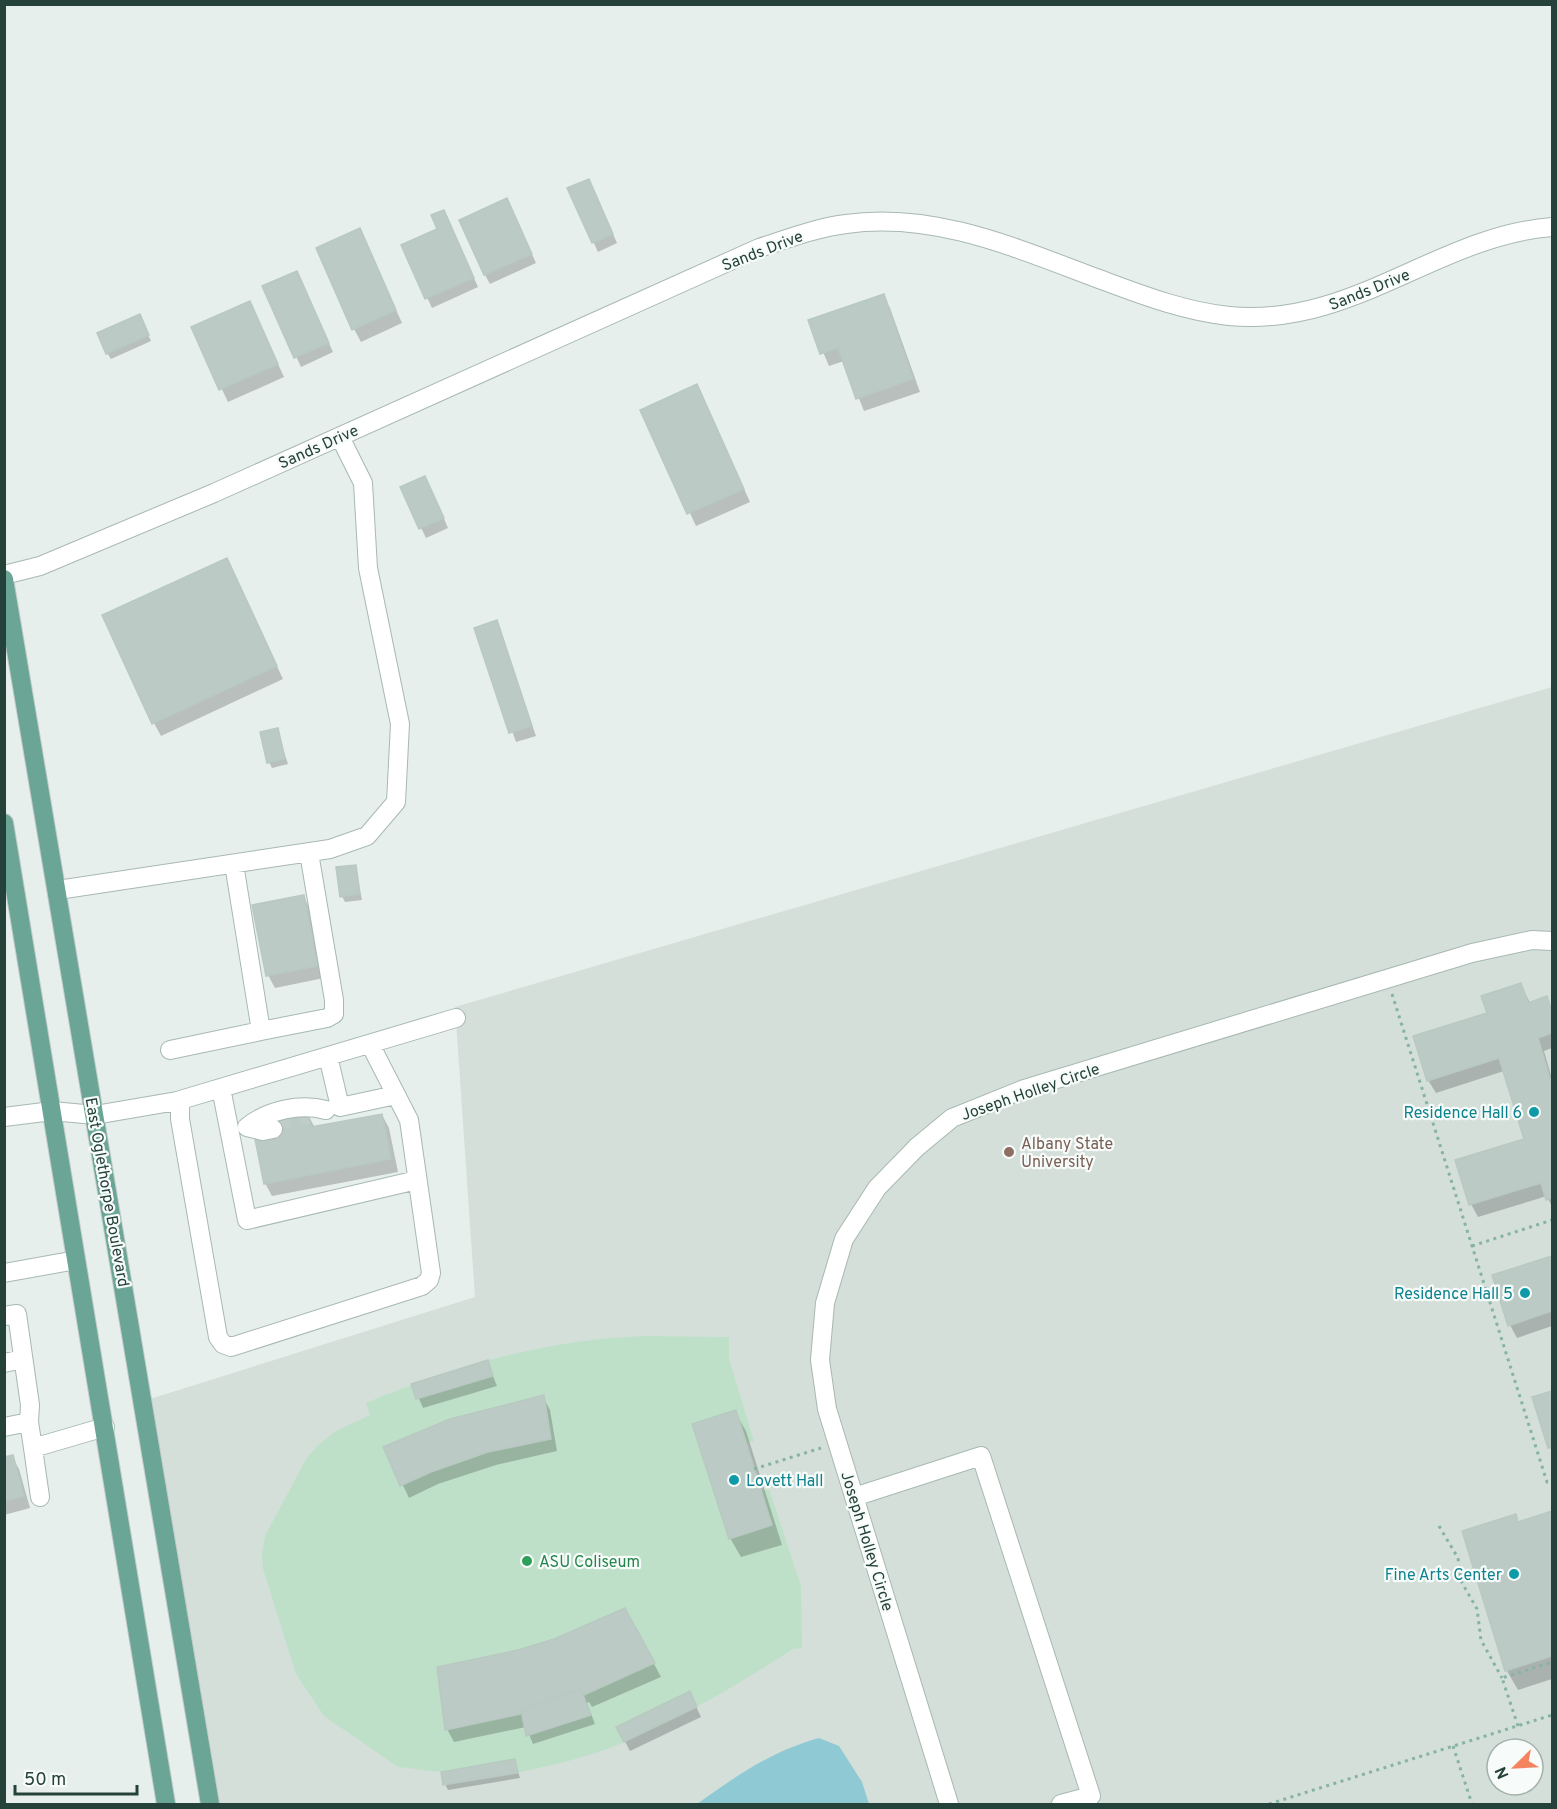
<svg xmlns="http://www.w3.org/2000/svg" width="1557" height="1809" viewBox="0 0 1557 1809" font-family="Overpass,sans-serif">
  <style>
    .built { fill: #d4dfda; fill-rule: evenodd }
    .green { fill: #bfe0c8 }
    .water { fill: #8ec9d4 }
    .shadow { fill: #0003 }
    .building { fill: #bbcac4; stroke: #b8c9c2; stroke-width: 1.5 }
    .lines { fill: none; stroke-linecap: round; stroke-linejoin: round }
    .minor-tunnel { stroke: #bfccc8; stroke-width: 18; stroke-dasharray: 18 9; stroke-linecap: butt }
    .minor-casing { stroke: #a8b8b2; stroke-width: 20 }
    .major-casing { stroke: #c2cac8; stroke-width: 20 }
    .path { stroke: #86b3a5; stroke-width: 3; stroke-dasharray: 3 4.5; stroke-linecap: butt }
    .minor { stroke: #fff; stroke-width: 18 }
    .major { stroke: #6aa596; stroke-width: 18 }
    .culture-dot { fill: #0f9aa8; stroke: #f7fbf9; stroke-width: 2 }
    .education-dot { fill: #8d6e63; stroke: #f7fbf9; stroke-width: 2 }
    .leisure-dot { fill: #2e9e5b; stroke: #f7fbf9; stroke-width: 2 }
    .labels { text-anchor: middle; stroke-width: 4.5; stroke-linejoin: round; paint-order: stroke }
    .street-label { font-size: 16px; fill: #24423a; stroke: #f7fbf9 }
    .culture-label { font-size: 16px; fill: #0d838f; stroke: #f7fbf9; text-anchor: end }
    .education-label { font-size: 16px; fill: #785e54; stroke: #f7fbf9; text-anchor: start }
    .leisure-label { font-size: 16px; fill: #27864d; stroke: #f7fbf9; text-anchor: start }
  </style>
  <rect width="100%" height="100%" fill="#e6efeb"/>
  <!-- built -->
  <path class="built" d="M1552,687V1804H214L150,1399L475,1297L455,1007ZM1497,1749H1533V1785H1497Z"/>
  <!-- green -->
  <path class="green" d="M643,1336L729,1337V1359L754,1441L746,1443L761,1491L769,1489L801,1586L802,1648L793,1649C739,1684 684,1716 625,1742C568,1766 504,1775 443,1785L441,1772L398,1767L324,1716L296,1674L263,1569L262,1553L265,1536L306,1459L318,1445L336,1431L370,1415L366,1403C454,1365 547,1340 643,1336Z"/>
  <!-- water -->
  <path class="water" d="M819,1738L839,1746L862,1782L869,1804H697C736,1776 772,1751 819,1738Z"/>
  <!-- shadow -->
  <path class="shadow" d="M569,189L593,190L617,243L598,252Z
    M507,200L536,263L490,284L485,275Z
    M448,221L478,287L432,308L403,246L439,230Z
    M360,230L402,323L361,342L354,329Z
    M297,273L333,352L301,367L264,287Z
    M883,296L890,308L920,392L864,411L844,361L829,366L810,321Z
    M256,316L284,377L228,402L193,328Z
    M142,322L151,341L111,359L107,353Z
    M697,386L750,502L696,526L642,410Z
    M430,487L448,528L426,538L402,488Z
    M226,559L283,679L161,736L154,723Z
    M496,622L536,736L516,742L476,629Z
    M277,730L288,764L272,768L269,762Z
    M355,866L362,900L345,902L342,896Z
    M303,896L310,909L324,978L275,988L268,975Z
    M1521,985L1530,1003L1547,998L1552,1009V1048L1544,1051L1552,1079V1207L1547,1196L1478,1217L1471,1204L1526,1140L1504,1071L1436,1093L1428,1080L1488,1014Z
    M306,1111L315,1128L382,1115L389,1128L398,1172L272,1196L265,1183Z
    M1552,1257V1326L1517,1338L1510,1325L1494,1276Z
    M487,1362L497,1386L423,1408L413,1385Z
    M1552,1392V1453L1534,1398Z
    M543,1397L550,1410L557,1451L496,1465L438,1484L409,1498L385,1448Z
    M735,1412L746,1431L782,1545L741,1557L730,1538Z
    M12,1457L19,1469L30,1508L4,1515V1459Z
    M1552,1513V1679L1518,1690L1507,1671L1464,1532L1515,1516L1519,1523Z
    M632,1622L661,1677L592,1707L589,1702L587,1703L595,1724L533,1744L526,1727L454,1742L447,1729L519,1651Z
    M694,1702L701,1717L630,1751L618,1728Z
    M515,1761L520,1778L448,1790L445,1784Z"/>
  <!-- building -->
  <path class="building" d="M589,179L613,234L592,243L567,188Z
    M507,198L532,254L484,275L459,220Z
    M444,210L474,278L425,299L401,245L437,229L431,215Z
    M360,228L396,310L352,330L316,248Z
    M297,271L329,343L294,358L262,286Z
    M884,294L913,379L856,399L838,348L820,354L808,320Z
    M250,301L278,364L219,390L191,327Z
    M140,314L149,335L106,354L97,333Z
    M697,384L744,489L687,514L640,410Z
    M425,476L444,518L419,529L400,487Z
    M227,558L277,666L152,724L102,615Z
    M497,620L532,726L509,733L474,628Z
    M278,728L285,759L267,763L260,732Z
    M356,865L360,894L340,897L336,867Z
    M304,895L318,966L266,976L252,905Z
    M1521,983L1528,1003L1547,996L1552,1013V1033L1538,1038L1552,1085V1198L1546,1200L1541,1183L1469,1205L1455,1160L1524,1139L1499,1058L1427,1081L1413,1036L1487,1013L1481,996Z
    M307,1109L311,1127L382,1114L391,1159L264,1184L255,1139L274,1135L271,1116Z
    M1552,1256V1311L1508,1326L1492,1275Z
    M488,1360L493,1376L416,1399L411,1384Z
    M1552,1391V1447L1548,1448L1532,1397Z
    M544,1395L551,1439L488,1452L431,1472L400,1486L383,1447L450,1419Z
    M736,1410L772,1525L729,1539L692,1424Z
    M13,1455L24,1496L4,1501V1457Z
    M1552,1511V1656L1505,1671L1462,1531L1516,1514L1518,1522Z
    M625,1608L655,1663L584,1695L581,1690L521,1710V1714L445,1730L437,1667L518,1650L554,1639Z
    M581,1690L591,1715L526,1736L521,1710Z
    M690,1691L697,1707L624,1742L616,1727Z
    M515,1759L518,1773L443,1785L441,1772Z"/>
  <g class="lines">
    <!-- minor-tunnel -->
    <path class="minor-tunnel" d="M272,1122L308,1115"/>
    <defs>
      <path id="minor" d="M4,575L40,566L214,493L759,248C787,239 815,228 846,224C934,211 1018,249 1099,279C1142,295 1183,311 1229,316C1352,328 1437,236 1552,227
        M58,890L330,849L367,836L396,802L400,724L368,568L363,483L340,437
        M261,1031L327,1018L334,1014V1000L309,853
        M170,1050L261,1031L234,864
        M328,1056L340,1107L396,1095
        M221,1088L247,1220L417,1180
        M180,1101V1119L218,1337L223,1344L231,1347L422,1286L429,1280L431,1273L409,1120L370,1044
        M4,1117L52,1111L95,1115L177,1101L456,1018
        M247,1127C268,1110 300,1103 326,1110
        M247,1127L263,1131L273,1129
        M4,1273L76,1260
        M4,1316L17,1314L30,1405L29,1422
        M4,1363L23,1359
        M4,1427L29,1422L33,1448L105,1427
        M33,1448L40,1497
        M854,1497L981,1456L1091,1796L1061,1804
        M949,1804L827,1409L820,1360L825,1303L844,1239L877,1188L917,1147L952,1118L1024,1089L1472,953L1532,940L1552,941"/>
      <path id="major" d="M4,579L210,1804
        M4,823L166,1804"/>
    </defs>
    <!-- minor casing -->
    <use href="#minor" class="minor-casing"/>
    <!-- major casing -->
    <use href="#major" class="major-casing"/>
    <!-- path -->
    <path class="path" d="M1392,994L1547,1482L1552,1481
      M1472,1246L1552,1220
      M754,1469L821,1448
      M1439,1526L1458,1558L1461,1581L1477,1609L1481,1640L1502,1678
      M1518,1726L1502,1678L1552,1662
      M1453,1746L1472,1804
      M1269,1804L1552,1715"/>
    <!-- minor -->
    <use href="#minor" class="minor"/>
    <!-- major -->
    <use href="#major" class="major"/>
  </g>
  <!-- markers -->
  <g class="culture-dot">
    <circle cx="1534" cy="1112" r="6"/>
    <circle cx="1525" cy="1293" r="6"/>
    <circle cx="734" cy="1480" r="6"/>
    <circle cx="1514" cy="1574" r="6"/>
  </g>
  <circle class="education-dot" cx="1009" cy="1152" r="6"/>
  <circle class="leisure-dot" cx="527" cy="1561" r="6"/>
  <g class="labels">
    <!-- street labels -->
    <g class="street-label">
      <text transform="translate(762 250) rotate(-21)" y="6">Sands Drive</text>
      <text transform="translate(1369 289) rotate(-22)" y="6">Sands Drive</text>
      <text transform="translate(318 446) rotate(-24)" y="6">Sands Drive</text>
      <text transform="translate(1030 1091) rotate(-19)" y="6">Joseph Holley Circle</text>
      <text transform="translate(108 1192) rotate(80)" y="6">East Oglethorpe Boulevard</text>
      <text transform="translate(868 1541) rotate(73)" y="6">Joseph Holley Circle</text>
    </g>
    <!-- culture labels -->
    <g class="culture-label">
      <text x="1522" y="1118">Residence Hall 6</text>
      <text x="1513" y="1299">Residence Hall 5</text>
      <text x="746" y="1486" text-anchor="start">Lovett Hall</text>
      <text x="1502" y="1580">Fine Arts Center</text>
    </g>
    <!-- education labels -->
    <g class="education-label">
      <text x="1021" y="1149">Albany State<tspan x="1021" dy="18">University</tspan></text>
    </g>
    <!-- leisure labels -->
    <g class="leisure-label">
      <text x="539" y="1567">ASU Coliseum</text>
    </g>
  </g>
  <!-- border -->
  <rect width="1557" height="1809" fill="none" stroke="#24423a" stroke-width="12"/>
  <!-- north arrow -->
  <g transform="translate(1515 1767) rotate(246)"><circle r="28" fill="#f7fbf9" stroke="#a3b1ad" stroke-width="1.5"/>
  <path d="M0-4.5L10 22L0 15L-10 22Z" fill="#f4845f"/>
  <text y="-9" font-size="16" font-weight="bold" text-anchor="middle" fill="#24423a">N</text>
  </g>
  <!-- scale -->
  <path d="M15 1785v9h122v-9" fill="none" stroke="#24423a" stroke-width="3"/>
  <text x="24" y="1785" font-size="18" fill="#24423a" stroke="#f7fbf9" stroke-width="4.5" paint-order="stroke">50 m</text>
</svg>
